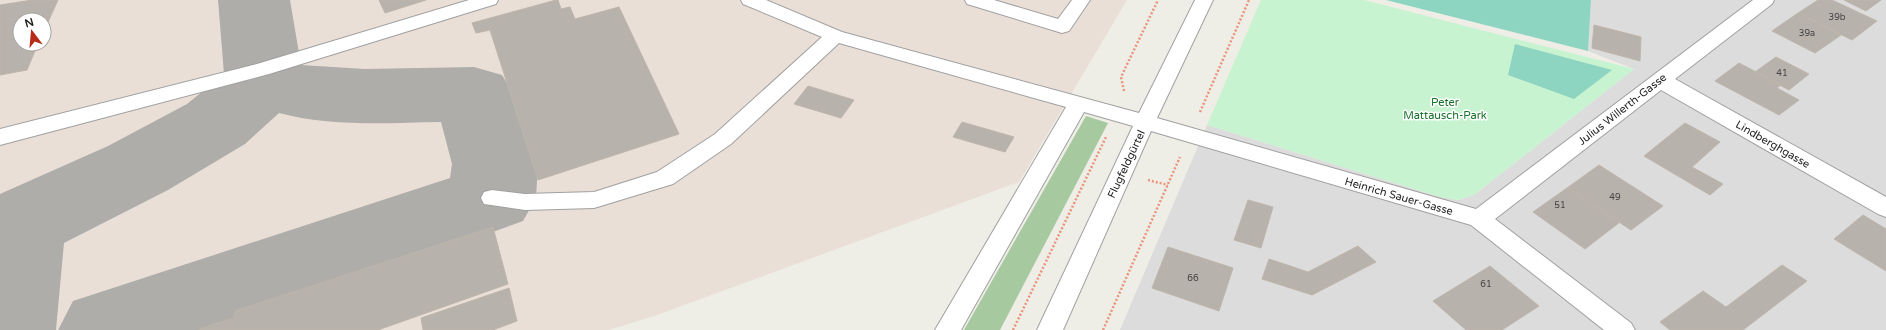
<svg xmlns="http://www.w3.org/2000/svg" width="1886" height="330" viewBox="0 0 1886 330" font-family="'Varela Round',sans-serif">
  <style>
    .residential { fill: #dddcdc }
    .military { fill: #eadfd7; fill-rule: evenodd }
    .forest { fill: #a7c9a0 }
    .park { fill: #c8f3d1 }
    .pitch { fill: #8dd4c1 }
    .lines { fill: none; stroke-linecap: round; stroke-linejoin: round }
    .taxiway { fill: #aeadaa; fill-rule: evenodd }
    .building { fill: #b7b2ac; stroke: #beb5aa }
    .minor-casing { stroke: #a0a0a0; stroke-width: 2 }
    .path { stroke: #ea947c; stroke-width: 2.5; stroke-dasharray: 2 2; stroke-linecap: butt }
    .minor { fill: #fff; fill-rule: evenodd }
    .labels { text-anchor: middle; stroke-width: 3; stroke-linejoin: round; paint-order: stroke }
    .number-label { font-size: 9px; fill: #454442 }
    .park-label { font-size: 11px; fill: #18712b; stroke: #fff }
    .street-label { font-size: 11px; fill: #1f1f1f; stroke: #fff }
  </style>
  <rect width="100%" height="100%" fill="#eeede6"/>
  <!-- residential -->
  <path class="residential" d="M1591,0H1886V330H1120L1207,125L1440,197L1458,200L1474,195L1634,69L1588,51Z"/>
  <!-- military -->
  <path class="military" d="M0,0H1127L1019,182L657,315L609,330H0ZM20,20H44V44H20Z"/>
  <!-- forest -->
  <path class="forest" d="M1086,116L1108,123L1000,330H964Z"/>
  <!-- park -->
  <path class="park" d="M1261,0H1364L1634,69L1474,195L1458,200L1440,197L1207,125Z"/>
  <!-- pitch -->
  <path class="pitch" d="M1386,0H1591L1588,51Z
    M1515,44L1612,70L1574,99L1508,75Z"/>
  <g class="lines">
    <!-- taxiway -->
    <path class="taxiway" d="M218,0H290L301,65L365,69L474,67L502,75L514,94L538,164L536,198L523,221L224,330H58L73,301L450,178L452,164L441,122C387,123 332,127 279,113L245,144L168,190L64,243L56,330H0V194L108,146L187,104L224,74Z"/>
  </g>
  <!-- building -->
  <path class="building" d="M32,0H58L44,31V20H20V44H38L27,70L0,75V5Z
    M379,0H426L385,13Z
    M556,0H558L561,9L570,7L575,19L619,7L679,134L538,180L490,30L476,33L472,23Z
    M1818,0H1832L1877,21L1852,40L1798,13Z
    M1844,0H1881L1866,11Z
    M1798,13L1841,35L1815,53L1772,31Z
    M1594,25L1641,37L1640,61L1592,48Z
    M1776,57L1809,74L1789,90L1755,72Z
    M1739,63L1781,85L1777,88L1799,100L1779,115L1715,81Z
    M808,86L854,100L841,118L794,104Z
    M962,122L1014,137L1005,152L953,137Z
    M1685,123L1720,142L1692,167L1723,184L1710,195L1644,156Z
    M1599,165L1663,206L1631,230L1567,188Z
    M1567,188L1620,222L1585,249L1533,212Z
    M1248,200L1273,207L1261,248L1234,240Z
    M1863,215L1886,229V271L1834,239Z
    M493,227L508,284L378,330H198L235,317V311Z
    M1358,246L1376,262L1312,295L1262,279L1269,259L1308,272Z
    M1168,247L1233,268L1219,311L1152,288Z
    M1782,265L1807,281L1743,330H1670L1660,322L1703,291L1726,307Z
    M1490,266L1539,306L1502,330H1466L1433,301Z
    M509,288L517,321L493,330H423L421,318Z"/>
  <g class="lines">
    <defs>
      <path id="minor" d="M469,0H498L496,4L269,74L0,145V129L257,64Z
        M741,0H766L842,32L1139,113L1195,0H1213L1157,118L1476,209L1753,0H1774L1772,4L1675,79L1886,197V217L1878,214L1661,90L1495,219L1631,323L1635,330H1604L1471,225L1151,131L1063,330H1037L1133,126L1084,112L961,330H935L1066,107L839,43L731,144L673,184L594,208L525,210L484,204L481,198L484,192L492,190L525,194L594,192L657,172L715,134L822,37L743,4Z
        M965,0H994L1058,19L1072,0H1090L1069,31L1062,33L967,4Z"/>
    </defs>
    <!-- minor casing -->
    <use href="#minor" class="minor-casing"/>
    <!-- path -->
    <path class="path" d="M1124,91L1121,77L1158,0
      M1200,112L1249,0
      M1148,180L1168,185
      M1013,330L1106,137
      M1103,330L1180,157"/>
    <!-- minor -->
    <use href="#minor" class="minor"/>
  </g>
  <g class="labels">
    <!-- number labels -->
    <g class="number-label">
      <text x="1837" y="20">39b</text>
      <text x="1807" y="36">39a</text>
      <text x="1782" y="76">41</text>
      <text x="1615" y="200">49</text>
      <text x="1560" y="208">51</text>
      <text x="1193" y="281">66</text>
      <text x="1486" y="287">61</text>
    </g>
    <!-- park labels -->
    <g class="park-label">
      <text x="1445" y="106">Peter<tspan x="1445" dy="13">Mattausch-Park</tspan></text>
    </g>
    <!-- street labels -->
    <g class="street-label">
      <text transform="translate(1622 109) rotate(-38)" y="4">Julius Willerth-Gasse</text>
      <text transform="translate(1773 144) rotate(30)" y="4">Lindberghgasse</text>
      <text transform="translate(1126 164) rotate(-65)" y="4">Flugfeldgürtel</text>
      <text transform="translate(1399 196) rotate(16)" y="4">Heinrich Sauer-Gasse</text>
    </g>
  </g>
  <!-- north arrow -->
  <g transform="translate(32 32) rotate(344)"><circle r="19" fill="#ffffff" stroke="#a5a5a5"/>
  <path d="M0-3L7 15L0 10L-7 15Z" fill="#b62a17"/>
  <text y="-6" font-size="11" font-weight="bold" text-anchor="middle" fill="#1f1f1f">N</text>
  </g>
</svg>
